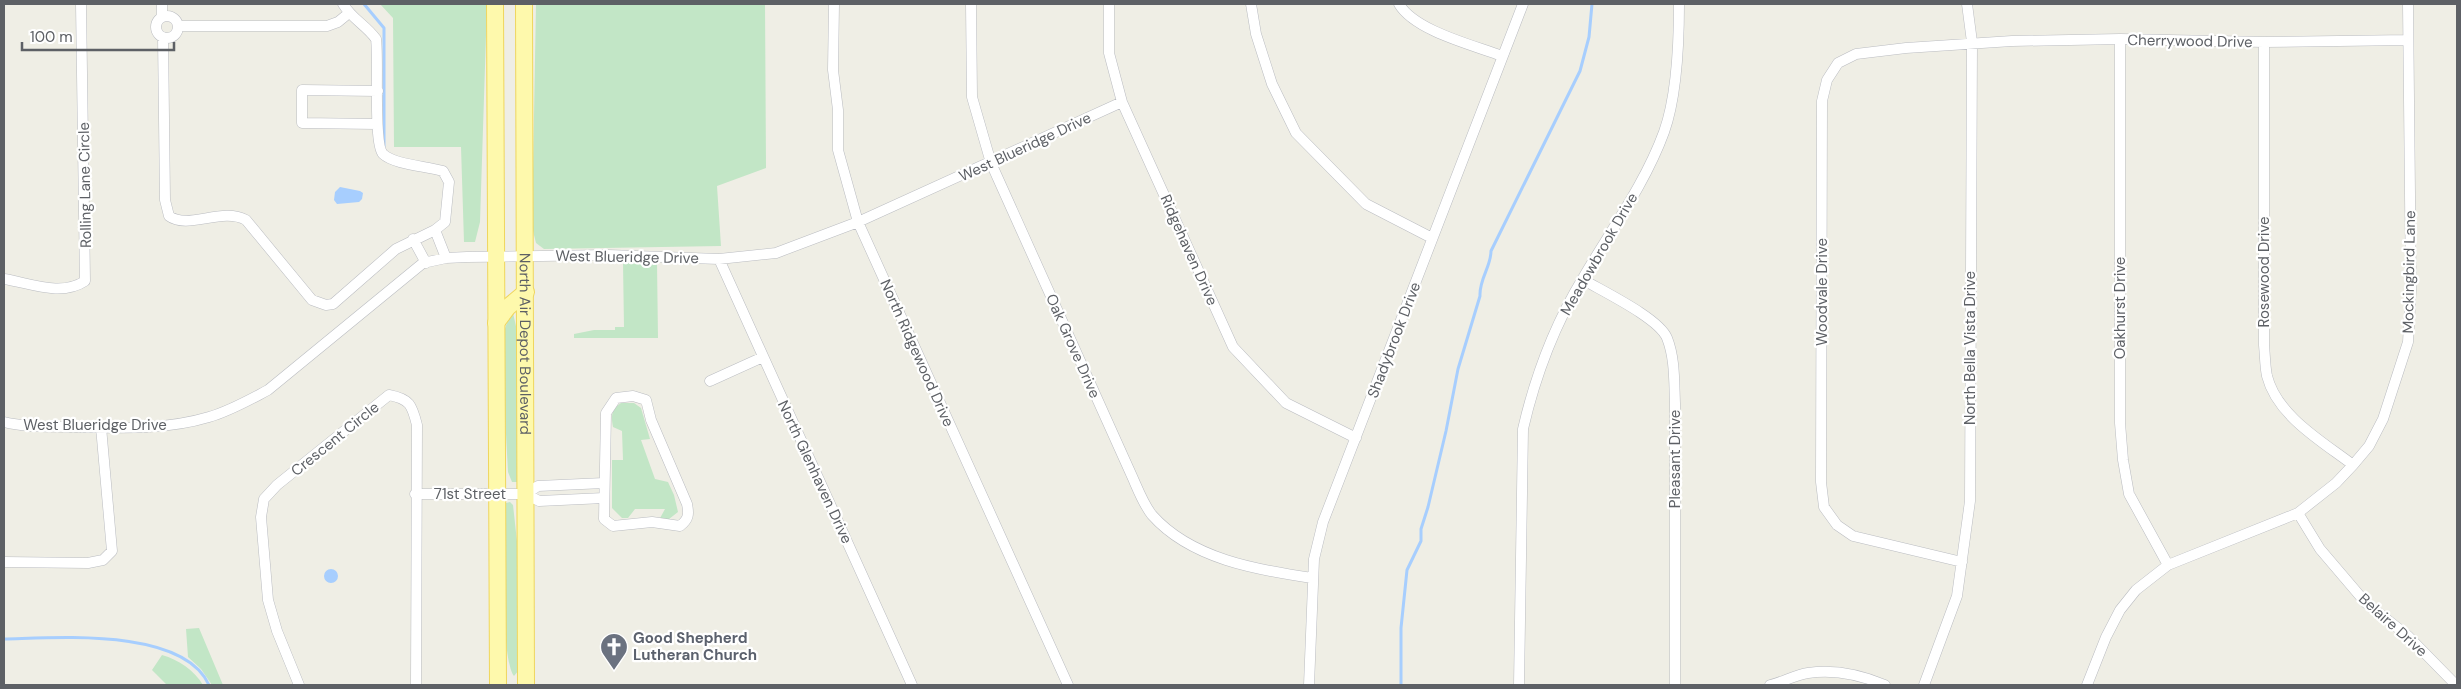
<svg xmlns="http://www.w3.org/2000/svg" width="2461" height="689" viewBox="0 0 2461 689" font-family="'DM Sans',sans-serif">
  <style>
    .grass { fill: #c2e6c6 }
    .water { fill: #a7cefe }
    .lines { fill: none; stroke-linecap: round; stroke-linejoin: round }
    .stream { stroke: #a7cefe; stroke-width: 3 }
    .minor-casing { stroke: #babcc1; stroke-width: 11 }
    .primary-casing { stroke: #efd65e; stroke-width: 18 }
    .minor { stroke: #fff; stroke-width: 10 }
    .primary { stroke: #fef9ac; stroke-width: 16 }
    .labels { text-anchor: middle; stroke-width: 4.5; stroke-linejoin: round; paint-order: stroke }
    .street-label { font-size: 15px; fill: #5d6065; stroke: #fff }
    .worship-label { font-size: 15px; font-weight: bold; fill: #5b616d; stroke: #fff; text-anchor: start }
  </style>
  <rect width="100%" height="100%" fill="#efeee5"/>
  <!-- grass -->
  <path class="grass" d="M380,4H487L480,222L475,242H464L461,147H394L393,18Z
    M536,4H765L766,168L717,186L721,246L544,249L536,243L532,227Z
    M623,263H657L658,338H574V334L594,330H615V327H624Z
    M513,313L518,335V482H512L508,472L505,416L503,334L508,320Z
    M621,403H634L641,408L650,439L641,440L655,479L668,482L674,495L678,512L669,519L659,520L665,509H635L628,518H622L612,508V460H623L622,431L613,427C611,416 611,410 621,403Z
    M510,502L513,505L520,569L519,670L514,676C500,658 504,536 504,507L506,503Z
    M199,628L223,685H212L201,669L188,657L186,629Z
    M162,655C179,660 194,670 203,685H167L152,670Z"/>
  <!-- water -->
  <path class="water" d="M340,187L360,191L363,193L362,199L359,202L337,204L334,200L335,192Z
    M324 576a7 7 0 1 1 14 0a7 7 0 1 1-14 0Z"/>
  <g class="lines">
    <!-- stream -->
    <path class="stream" d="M364,4L384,28V146
      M4,639C56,638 183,627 209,685
      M1401,685V628L1407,570L1421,541V529L1428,507L1446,431L1458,369L1480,296C1479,279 1491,267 1491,251L1580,71L1589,37L1592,4"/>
    <defs>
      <path id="minor" d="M162,4V17
        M834,4L833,70L838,110V150L858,222L1068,685
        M971,4L972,97L991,163L1131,474C1137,487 1143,504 1152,515C1191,559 1257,570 1312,578
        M1109,4V53L1122,102L1233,347L1286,403L1356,438
        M1251,4L1256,34L1272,84L1296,133L1366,204L1432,238
        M1399,4C1415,31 1473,45 1502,56
        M156 27a11 11 0 1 1 22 0a11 11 0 1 1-22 0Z
        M178,26H327L338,22L349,13
        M163,37L165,200L169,216C188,230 222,207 246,220L312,300L326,305L333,304L396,249L435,230L445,222L449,182L443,171C427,166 395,165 383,154C373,144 379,59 376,39C366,25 352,19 343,4
        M2120,39V423L2123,460L2129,494L2168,565
        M2264,42V345C2265,355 2265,367 2267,376C2277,416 2323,442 2353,465
        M377,124L302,123V90L378,91
        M435,230L446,258
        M413,239L426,263
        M719,259L912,685
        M4,279C30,283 61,297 85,281L81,4
        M1582,279C1602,291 1659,318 1667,338C1675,358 1674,381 1675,403V685
        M710,381L763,357
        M633,396L646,400L651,420L687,504C689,514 689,519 680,526L652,522L613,526L604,519L606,413L616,398Z
        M4,422C27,428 52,426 76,427C121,428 166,430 209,417C230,411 249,400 268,390L423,263L446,258L467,257L608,255L719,259L776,253L858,222L1122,102
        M415,494H526
        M526,494L539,501L604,498
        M526,494L538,486L604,483
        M2298,513L2320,549L2366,603L2408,636L2456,685
        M4,562L88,563L103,560L112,551L101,427
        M1962,562L1853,536L1837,525L1824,507L1821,482L1822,101L1827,80L1838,63L1856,54L1906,48L2012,41L2120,39L2264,42L2408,40
        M299,685L277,631L268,600L261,517L264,499L277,485L389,395C410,399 412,405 417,425L416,685
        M1309,685L1314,559L1323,522L1523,4
        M1519,685L1523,429C1535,377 1555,324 1583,278C1611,230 1645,184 1664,132C1677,96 1679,42 1679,4
        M1770,685C1783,682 1795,675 1808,673C1834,669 1861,675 1885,685
        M1924,685L1957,596L1970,501L1972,42L1967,4
        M2087,685L2106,637L2120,610L2136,590L2168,565L2298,513L2336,483L2353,465L2369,446L2383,419L2408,342L2411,290L2408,4"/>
      <g id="primary">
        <path d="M495,4L498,685"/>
        <path id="s1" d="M524,4L526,685"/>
        <path d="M496,323L508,307L526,292"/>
      </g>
    </defs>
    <!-- minor casing -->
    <use href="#minor" class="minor-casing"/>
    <!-- primary casing -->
    <use href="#primary" class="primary-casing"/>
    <!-- minor -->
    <use href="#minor" class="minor"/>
    <!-- primary -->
    <use href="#primary" class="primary"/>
  </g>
  <!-- icons -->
  <defs>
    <symbol id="church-pin" viewBox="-11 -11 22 30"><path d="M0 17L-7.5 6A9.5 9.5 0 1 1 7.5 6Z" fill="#6b7280" stroke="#fff"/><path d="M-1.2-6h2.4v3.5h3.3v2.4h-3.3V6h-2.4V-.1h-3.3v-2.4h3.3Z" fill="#fff"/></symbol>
  </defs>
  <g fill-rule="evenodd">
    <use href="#church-pin" x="598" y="631" width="32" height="43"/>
  </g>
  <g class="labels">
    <!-- street labels -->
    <g class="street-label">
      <text transform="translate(2190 41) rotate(1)" y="5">Cherrywood Drive</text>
      <text transform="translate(1025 147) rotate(-25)" y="5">West Blueridge Drive</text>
      <text transform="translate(85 185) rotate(-91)" y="5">Rolling Lane Circle</text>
      <text transform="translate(1189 250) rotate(66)" y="5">Ridgehaven Drive</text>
      <text transform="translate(1599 254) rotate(-60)" y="5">Meadowbrook Drive</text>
      <text transform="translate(627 257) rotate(1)" y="5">West Blueridge Drive</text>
      <text transform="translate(2264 272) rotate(-90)" y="5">Rosewood Drive</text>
      <text transform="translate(2409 272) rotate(-89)" y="5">Mockingbird Lane</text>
      <text transform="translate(1822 292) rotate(-90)" y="5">Woodvale Drive</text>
      <text transform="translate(2120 308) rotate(-90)" y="5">Oakhurst Drive</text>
      <text transform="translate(1394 340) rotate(-69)" y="5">Shadybrook Drive</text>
      <text dy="5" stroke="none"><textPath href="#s1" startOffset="340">North Air Depot Boulevard</textPath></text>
      <text transform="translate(1073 346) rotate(66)" y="5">Oak Grove Drive</text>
      <text transform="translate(1970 348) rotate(-90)" y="5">North Bella Vista Drive</text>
      <text transform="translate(917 353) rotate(66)" y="5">North Ridgewood Drive</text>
      <text x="95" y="430">West Blueridge Drive</text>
      <text transform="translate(335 439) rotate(-39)" y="5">Crescent Circle</text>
      <text transform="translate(1675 459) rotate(-90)" y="5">Pleasant Drive</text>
      <text transform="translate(815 472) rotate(65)" y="5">North Glenhaven Drive</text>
      <text x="470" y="499">71st Street</text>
      <text transform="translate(2393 625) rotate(42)" y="5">Belaire Drive</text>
    </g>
    <!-- worship labels -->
    <g class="worship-label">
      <text x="633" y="643">Good Shepherd<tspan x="633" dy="17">Lutheran Church</tspan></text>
    </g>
  </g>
  <!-- border -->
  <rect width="2461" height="689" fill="none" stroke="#5d6065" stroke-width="10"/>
  <!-- scale -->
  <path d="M22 42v8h152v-8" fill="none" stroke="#5d6065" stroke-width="2.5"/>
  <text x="30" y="42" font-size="15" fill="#5d6065" stroke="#ffffff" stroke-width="4" paint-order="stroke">100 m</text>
</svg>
